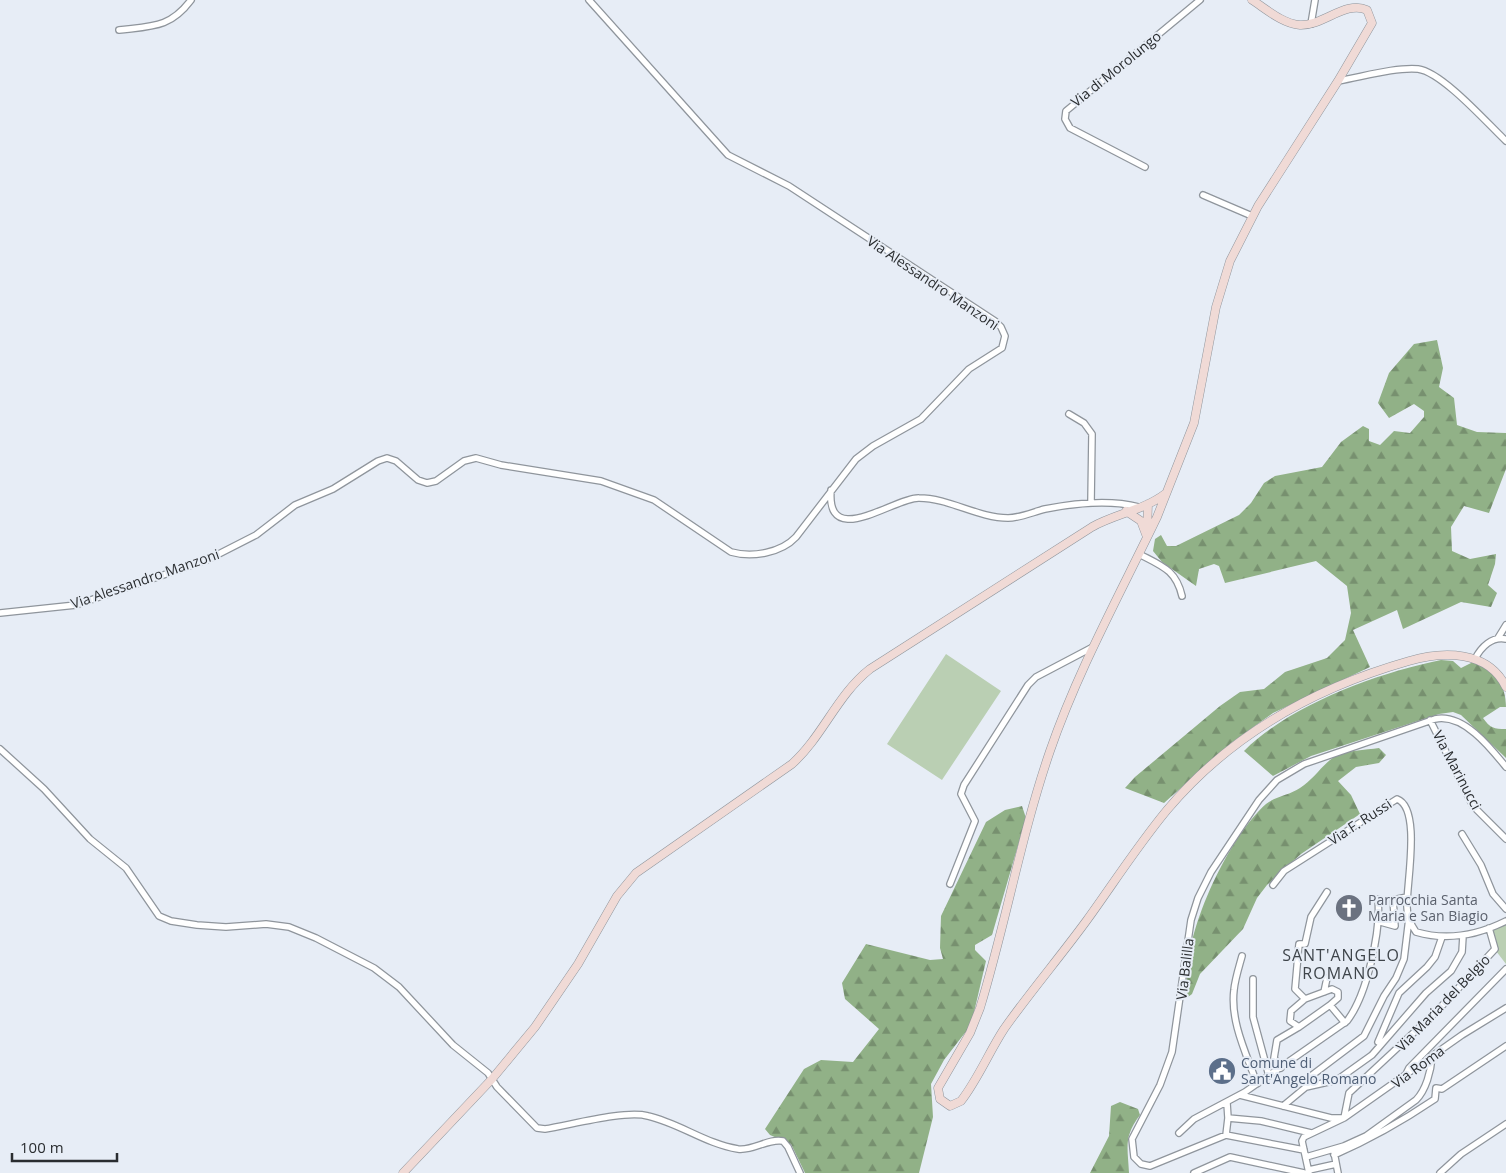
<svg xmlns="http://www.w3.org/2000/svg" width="1506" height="1173" viewBox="0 0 1506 1173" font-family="'Open Sans',sans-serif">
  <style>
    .forest { fill: url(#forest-firs) }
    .park { fill: #bacfb3 }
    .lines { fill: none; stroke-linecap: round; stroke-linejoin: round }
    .street-casing { stroke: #8f959c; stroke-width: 8 }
    .secondary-casing { stroke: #8f959c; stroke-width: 9 }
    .street { stroke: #fff; stroke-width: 5.5 }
    .secondary { stroke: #f0dad6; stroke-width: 8 }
    .labels { text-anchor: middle; stroke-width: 4; stroke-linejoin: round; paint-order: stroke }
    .street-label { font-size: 14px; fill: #2a2d30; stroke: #e7edf6 }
    .worship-label { font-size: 14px; fill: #5b616d; stroke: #e7edf6; text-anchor: start }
    .service-label { font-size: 14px; fill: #4e5e75; stroke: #e7edf6; text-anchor: start }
    .quarter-label { font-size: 16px; letter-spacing: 1px; fill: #3f454b; stroke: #e7edf6 }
  </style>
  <defs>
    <pattern id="forest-firs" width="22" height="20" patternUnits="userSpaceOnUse" patternTransform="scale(1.25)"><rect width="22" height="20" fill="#91b187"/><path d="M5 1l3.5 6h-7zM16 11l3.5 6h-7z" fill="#77906f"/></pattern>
  </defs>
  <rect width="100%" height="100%" fill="#e7edf6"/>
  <!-- forest -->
  <path class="forest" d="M1437,340L1443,368L1439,387L1454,398L1457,425L1477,432L1506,433V469L1489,513L1464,506L1451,527L1452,551L1470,559L1496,554L1495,564L1488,585L1497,593L1491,607L1461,602L1403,629L1397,610L1353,630L1370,667L1273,713L1231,743L1164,803L1125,788L1135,777L1220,706L1240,692L1264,689L1285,672L1327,658L1345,640L1351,613L1347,586L1316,561L1225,583L1219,566L1214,564L1199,569L1196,586L1162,562L1153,551L1155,539L1161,535L1167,546H1176L1239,515L1251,503L1264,483L1275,476L1322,467L1341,442L1363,426L1369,429V441L1380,445L1394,431L1410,433L1424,417V411L1414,404L1389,418L1378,403L1389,373L1414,344Z
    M1441,660L1453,661L1461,668L1473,662C1495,669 1506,685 1506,707H1500L1483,718C1490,728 1494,729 1506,729V758L1461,715L1453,712L1439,714L1311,756L1273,776L1244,751C1290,705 1377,673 1441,660Z
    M1379,748L1386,755L1379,763L1356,767L1338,781L1351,795L1360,814L1301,854L1267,885L1257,898L1243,929L1200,974L1192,994L1188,997C1177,945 1227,838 1266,804C1276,796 1290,795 1300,788C1313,780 1322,765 1334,757C1345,750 1366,750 1379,748Z
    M1022,806L1026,818L992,935L975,945V950L986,961L971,1025L944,1060L931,1084L933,1117L919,1173H805L791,1144L770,1135L765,1129L804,1069L821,1060L853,1062L879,1029L845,999L842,983L866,944L930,960L943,959L940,948L941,916L986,822L1005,810Z
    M1120,1102L1138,1109L1140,1115C1123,1137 1128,1148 1129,1173H1090L1109,1136L1111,1106Z"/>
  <!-- park -->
  <path class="park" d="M946,654L1001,691L942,780L887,744Z
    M1506,922V964L1496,951L1491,929Z"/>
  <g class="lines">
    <defs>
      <path id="street" d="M1311,24L1315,0
        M119,30C152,26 170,28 191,0
        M1338,81C1362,77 1395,67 1418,69C1442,72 1487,123 1506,141
        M1145,167L1070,128L1065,119L1066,111L1200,0
        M1203,195L1252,216
        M1069,414L1084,423L1092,434L1091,502
        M831,490C826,551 895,497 919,498C949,498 978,518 1008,518C1020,518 1033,512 1045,509C1075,503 1109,499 1139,507
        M1139,554C1162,566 1176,570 1182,596
        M0,613L76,605L207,560L256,535L295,505L333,489L378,461L387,458L396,461L418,480L427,483L436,481L464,461L476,458L501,465L601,481L654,500L731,552C752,558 781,553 796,537L856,459L873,446L921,419L969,369L1002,348L1005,336L1001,327L995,321L789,186L728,155L589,0
        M1498,638L1506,625
        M1475,659C1481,647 1492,636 1506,639
        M1430,720L1473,806L1506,839
        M0,749L44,789L90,839L126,868L159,916L171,921L197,925L226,927L266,924L289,927L316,938L374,968L399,987L453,1045L488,1073L497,1087L537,1128L545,1129C571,1125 624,1110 648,1116C679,1123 706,1144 738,1149C754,1151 768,1138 783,1141L788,1147L800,1173
        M1462,834L1481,865L1493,894L1506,909
        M950,884L975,821L961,794L964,785L1028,685L1036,677L1093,647
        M1273,885L1284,871L1397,799C1422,808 1406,886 1407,907C1407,915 1411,925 1416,932C1447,941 1478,935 1506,921
        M1377,921L1395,926L1393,900L1407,897
        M1242,956C1239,967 1235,979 1234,990C1230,1022 1247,1055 1257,1084
        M1253,979V1017L1269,1076
        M1324,992L1327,978
        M1305,999L1295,989L1299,944H1305L1311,917L1327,892
        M1299,1027L1290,1021L1291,1011L1305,999L1332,989L1338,992V998L1330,1005
        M1378,1042L1399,993L1427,967L1435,957L1442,937
        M1281,1068L1274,1058L1277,1040L1299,1027L1330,1005L1345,1023
        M1405,1076L1409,1068L1506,969
        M1306,1087L1337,1080L1372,1055L1426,993L1451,971L1462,952L1463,936
        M1240,1095L1331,1118H1344L1462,1035L1506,1008
        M1283,1106L1306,1087L1311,1076L1364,1036L1384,996L1396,978L1404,959L1409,918
        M1228,1118L1261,1121L1311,1133
        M1179,1133L1194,1119L1245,1092L1347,1021C1367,995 1381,931 1378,899
        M1226,1135L1228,1118L1227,1103
        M1304,1150L1226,1135L1150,1166L1141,1164L1134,1157L1132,1139L1160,1085L1172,1052L1191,920L1198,898L1211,872L1259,800L1277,780L1304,764L1435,719C1463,713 1490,747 1506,767
        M1334,1152L1338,1173
        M1334,1155C1371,1139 1401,1122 1435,1099L1436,1088L1442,1089L1506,1046
        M1306,1157L1344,1146L1366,1136L1416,1100C1426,1090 1431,1071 1432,1057
        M1309,1170L1336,1164
        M1194,1173L1230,1157L1304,1173
        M1309,1173L1302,1141L1304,1137L1344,1118L1349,1093L1438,1010L1495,949L1489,928
        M1440,1173L1461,1154L1506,1124"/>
      <path id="secondary" d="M1252,0C1266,9 1283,24 1300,25C1323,26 1346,0 1367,10L1372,23L1338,81L1258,206L1230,261L1216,307L1194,423L1157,517C1120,594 1078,670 1050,751C1021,835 1006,923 980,1008L970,1033L938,1088L940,1099L950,1106L961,1101C978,1079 989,1052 1004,1029C1030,992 1060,957 1087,920C1113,884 1138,845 1167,810C1231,734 1314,688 1409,661C1443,651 1488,650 1506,687
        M1126,511L1141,521L1147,537
        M1147,533L1148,504
        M403,1173L492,1079L535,1027L578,964L617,896L636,873L792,764C823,736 837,695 870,669L1092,527C1115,514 1144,510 1165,494"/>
    </defs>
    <!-- street casing -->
    <use href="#street" class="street-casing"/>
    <!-- secondary casing -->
    <use href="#secondary" class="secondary-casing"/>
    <!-- street -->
    <use href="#street" class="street"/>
    <!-- secondary -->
    <use href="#secondary" class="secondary"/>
  </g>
  <!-- icons -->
  <defs>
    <symbol id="church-disc" viewBox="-11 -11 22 22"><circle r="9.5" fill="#6b7280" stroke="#e7edf6"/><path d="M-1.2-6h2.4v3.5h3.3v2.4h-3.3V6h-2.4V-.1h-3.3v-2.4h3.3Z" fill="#fff"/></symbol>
    <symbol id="civic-disc" viewBox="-11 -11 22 22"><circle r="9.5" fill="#5c6f8a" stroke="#e7edf6"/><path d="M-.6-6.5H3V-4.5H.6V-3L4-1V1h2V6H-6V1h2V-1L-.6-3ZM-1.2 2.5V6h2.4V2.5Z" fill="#fff"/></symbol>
  </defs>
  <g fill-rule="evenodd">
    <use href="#church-disc" x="1333" y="892" width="32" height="32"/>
    <use href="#civic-disc" x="1206" y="1055" width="32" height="32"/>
  </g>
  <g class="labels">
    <!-- street labels -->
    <g class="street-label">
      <text transform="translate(1116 69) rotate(-39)" y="5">Via di Morolungo</text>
      <text transform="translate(933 283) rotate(34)" y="5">Via Alessandro Manzoni</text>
      <text transform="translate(145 579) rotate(-19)" y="5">Via Alessandro Manzoni</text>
      <text transform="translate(1457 770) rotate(62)" y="5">Via Marinucci</text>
      <text transform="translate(1360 822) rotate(-33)" y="5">Via F. Russi</text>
      <text transform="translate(1185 969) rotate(-83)" y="5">Via Balilla</text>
      <text transform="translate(1443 1003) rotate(-46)" y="5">Via Maria del Belgio</text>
      <text transform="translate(1418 1067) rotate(-36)" y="5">Via Roma</text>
    </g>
    <!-- worship labels -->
    <g class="worship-label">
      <text x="1368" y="905">Parrocchia Santa<tspan x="1368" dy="16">Maria e San Biagio</tspan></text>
    </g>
    <!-- service labels -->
    <g class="service-label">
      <text x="1241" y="1068">Comune di<tspan x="1241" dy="16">Sant'Angelo Romano</tspan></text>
    </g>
    <!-- quarter labels -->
    <g class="quarter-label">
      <text x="1341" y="961">SANT'ANGELO<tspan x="1341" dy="18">ROMANO</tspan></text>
    </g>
  </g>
  <!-- scale -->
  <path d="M12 1153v8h105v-8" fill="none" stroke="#2a2d30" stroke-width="2.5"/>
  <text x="20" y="1153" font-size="15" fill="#2a2d30" stroke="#e7edf6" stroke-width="4" paint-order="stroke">100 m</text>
</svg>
